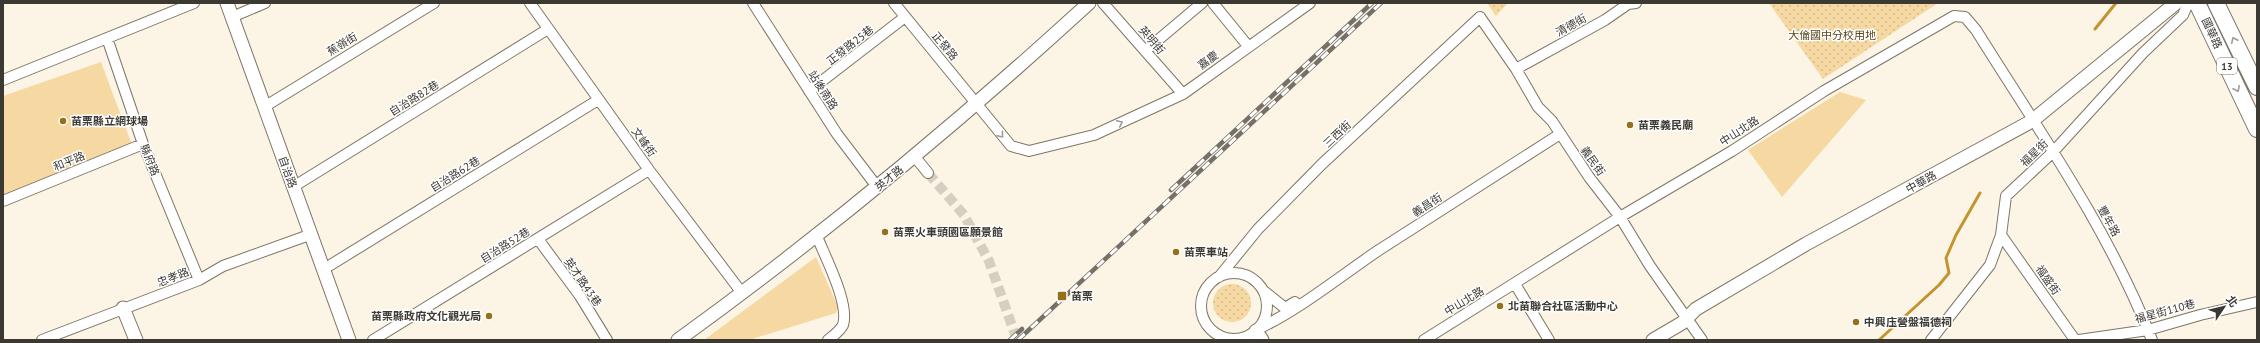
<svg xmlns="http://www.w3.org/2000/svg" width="2260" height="343" viewBox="0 0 2260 343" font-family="'PT Sans','Noto Sans TC',sans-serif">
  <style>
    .grass { fill: #f5d8a2 }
    .park { fill: url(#park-dots) }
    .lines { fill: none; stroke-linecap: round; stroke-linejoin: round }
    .stream { stroke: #c29531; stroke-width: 3 }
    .minor-tunnel { stroke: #d6cfc1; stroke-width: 10; stroke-dasharray: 10 5; stroke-linecap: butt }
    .minor-casing { stroke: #7d7567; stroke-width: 12 }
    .tertiary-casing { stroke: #7d7567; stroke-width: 15 }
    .primary-casing { stroke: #7d7567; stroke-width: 18 }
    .minor { stroke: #fff; stroke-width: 10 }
    .tertiary { stroke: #fff; stroke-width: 13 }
    .primary { stroke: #fff; stroke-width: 16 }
    .rail-casing { stroke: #757168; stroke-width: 4.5 }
    .rail { stroke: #fff; stroke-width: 3; stroke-dasharray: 9; stroke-linecap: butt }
    .oneway { stroke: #9e9c99 }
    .poi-dot { fill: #96711a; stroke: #fff; stroke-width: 1.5 }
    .labels { text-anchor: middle; stroke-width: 3; stroke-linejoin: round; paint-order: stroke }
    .shield { fill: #fff; stroke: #767470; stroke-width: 1 }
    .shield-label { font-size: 10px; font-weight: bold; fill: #3c3933 }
    .street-label { font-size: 11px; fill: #3c3933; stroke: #fff }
    .park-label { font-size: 11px; fill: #58451d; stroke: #fff }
    .poi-label { font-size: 11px; font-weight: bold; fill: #3c3933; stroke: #fff; text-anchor: start }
  </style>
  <defs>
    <pattern id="park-dots" width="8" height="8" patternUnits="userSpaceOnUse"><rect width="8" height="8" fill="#f5d8a2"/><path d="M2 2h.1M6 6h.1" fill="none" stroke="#d3ba8c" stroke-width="1.8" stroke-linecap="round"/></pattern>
  </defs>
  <rect width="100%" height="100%" fill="#fcf4e4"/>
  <!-- grass -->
  <path class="grass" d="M101,62L132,145L3,195V96Z
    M1840,92L1866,100L1782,197L1748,150Z
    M816,257L838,307L836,313L749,340H704Z"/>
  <!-- park -->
  <path class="park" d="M1487,3H1508L1496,16Z
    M1769,3H1938L1823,79Z
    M1213 303a19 19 0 1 1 38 0a19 19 0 1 1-38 0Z"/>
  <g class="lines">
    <!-- stream -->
    <path class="stream" d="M2095,29L2116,3
      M1879,340L1939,285L1949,273L1946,258L1956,235L1980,193"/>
    <!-- minor-tunnel -->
    <path class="minor-tunnel" d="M928,173L964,215L989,261L1017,340"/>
    <defs>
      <path id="minor" d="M530,3L649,170L742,293
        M753,3L837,134L878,188
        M894,3L1011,146L1029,151L1094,135L1183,94L1310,3
        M1103,3L1183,94
        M1213,3L1248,46
        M232,17L265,3
        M107,38L143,144L199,280
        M1145,51L1202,3
        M1516,69L1605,20L1628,4L1636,3
        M3,80L194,3
        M809,91L905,17
        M264,107L434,3
        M915,157L928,173
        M293,187L548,29
        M3,201L143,144
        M816,234C824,255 850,303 843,325C840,331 833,336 828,340
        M2001,235L2075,340
        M538,239L580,296L607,340
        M324,269L598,100
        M1201 306a33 33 0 1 1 66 0a33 33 0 1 1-66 0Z
        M1219,277L1258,229L1322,164L1480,17L1516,69L1538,107L1552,121L1589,177L1620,217L1650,266L1702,340
        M1515,284L1549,340
        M1265,292L1285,308L1295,302
        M1260,328C1303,307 1339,277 1379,250C1439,211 1500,173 1560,134
        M42,340L199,280L223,266L312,234
        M373,340L649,170
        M1424,340L1620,217L1732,151L1824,91L1954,16L1965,17L1976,30C2039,131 2108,228 2152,340
        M1931,340L1990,265L2001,235L2006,196L2053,152L2143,53L2183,15L2188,3
        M2079,340L2148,330L2200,315L2257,302"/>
      <path id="tertiary" d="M227,3L349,340
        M123,308L136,340
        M1256,331L1262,340
        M678,340C822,236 958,123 1089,3
        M1653,340L1682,323L1696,309L1806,244L2032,121L2176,3"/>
      <path id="primary" d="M2197,3L2257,129
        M2216,3L2257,87"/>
    </defs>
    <!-- minor casing -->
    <use href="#minor" class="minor-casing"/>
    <!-- tertiary casing -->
    <use href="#tertiary" class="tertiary-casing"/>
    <!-- primary casing -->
    <use href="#primary" class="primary-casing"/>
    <!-- minor -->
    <use href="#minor" class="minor"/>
    <!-- tertiary -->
    <use href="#tertiary" class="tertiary"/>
    <!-- primary -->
    <use href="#primary" class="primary"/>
    <defs>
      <path id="rail" d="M1171,190L1372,3
        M1010,340L1022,329
        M1018,340L1381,3"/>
    </defs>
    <!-- rail casing -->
    <use href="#rail" class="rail-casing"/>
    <!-- rail -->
    <use href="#rail" class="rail"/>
  </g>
  <!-- one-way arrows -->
  <defs><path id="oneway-chevron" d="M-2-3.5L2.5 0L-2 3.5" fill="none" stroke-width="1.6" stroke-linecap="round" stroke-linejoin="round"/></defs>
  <g class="oneway">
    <use href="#oneway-chevron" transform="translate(2234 40) rotate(-116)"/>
    <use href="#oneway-chevron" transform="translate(2237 89) rotate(64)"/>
    <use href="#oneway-chevron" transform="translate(1120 123) rotate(-25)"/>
    <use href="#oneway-chevron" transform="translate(1001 135) rotate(50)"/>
  </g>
  <!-- markers -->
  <g class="poi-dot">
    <circle cx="63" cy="121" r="4"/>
    <circle cx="1630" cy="125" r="4"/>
    <circle cx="885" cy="232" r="4"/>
    <circle cx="1176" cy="252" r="4"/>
    <rect x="1057" y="291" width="10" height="10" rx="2"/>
    <circle cx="1500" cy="306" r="4"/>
    <circle cx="489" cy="316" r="4"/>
    <circle cx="1856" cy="322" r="4"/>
  </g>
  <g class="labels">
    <!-- shield labels -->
    <rect class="shield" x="2217" y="58" width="20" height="16" rx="3"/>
    <g class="shield-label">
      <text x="2227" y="70">13</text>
    </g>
    <!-- street labels -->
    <g class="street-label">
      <text transform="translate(1571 25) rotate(-29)" y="4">清德街</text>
      <text transform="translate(2212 33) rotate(65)" y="4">國華路</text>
      <text transform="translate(1152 40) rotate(49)" y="4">英明街</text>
      <text transform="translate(342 44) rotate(-31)" y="4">蕉嶺街</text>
      <text transform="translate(850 45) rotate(-38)" y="4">正發路25巷</text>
      <text transform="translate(945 46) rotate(50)" y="4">正發路</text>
      <text transform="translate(1208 60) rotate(-37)" y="4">嘉慶</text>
      <text transform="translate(823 90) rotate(57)" y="4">站後南路</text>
      <text transform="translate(414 98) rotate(-32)" y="4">自治路82巷</text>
      <text transform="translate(1739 131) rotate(-33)" y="4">中山北路</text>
      <text transform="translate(1337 134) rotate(-43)" y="4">三西街</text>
      <text transform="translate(644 142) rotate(54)" y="4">文峰街</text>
      <text transform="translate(2034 153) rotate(-44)" y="4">福星街</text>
      <text transform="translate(150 160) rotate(68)" y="4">縣府路</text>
      <text transform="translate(69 161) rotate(-22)" y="4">和平路</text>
      <text transform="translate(1593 161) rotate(55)" y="4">義民街</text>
      <text transform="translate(288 172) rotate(70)" y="4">自治路</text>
      <text transform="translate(455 174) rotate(-32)" y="4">自治路62巷</text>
      <text transform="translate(889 178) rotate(-39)" y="4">英才路</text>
      <text transform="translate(1921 182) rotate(-29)" y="4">中華路</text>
      <text transform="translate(1427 205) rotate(-33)" y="4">義昌街</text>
      <text transform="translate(2109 221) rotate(61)" y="4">豐年路</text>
      <text transform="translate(505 245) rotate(-32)" y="4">自治路52巷</text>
      <text transform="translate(173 277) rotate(-21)" y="4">忠孝路</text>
      <text transform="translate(2048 280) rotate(55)" y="4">福盛街</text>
      <text transform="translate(583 282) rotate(55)" y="4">英才路43巷</text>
      <text transform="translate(1464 301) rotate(-31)" y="4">中山北路</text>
      <text transform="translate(2165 311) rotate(-15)" y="4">福星街110巷</text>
    </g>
    <!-- park labels -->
    <g class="park-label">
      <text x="1832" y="39">大倫國中分校用地</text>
    </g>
    <!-- poi labels -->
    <g class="poi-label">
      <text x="71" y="125">苗栗縣立網球場</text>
      <text x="1638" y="129">苗栗義民廟</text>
      <text x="893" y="236">苗栗火車頭園區願景館</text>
      <text x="1184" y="256">苗栗車站</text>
      <text x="1071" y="300">苗栗</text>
      <text x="1508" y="310">北苗聯合社區活動中心</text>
      <text x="481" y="320" text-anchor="end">苗栗縣政府文化觀光局</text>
      <text x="1864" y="326">中興庒營盤福德祠</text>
    </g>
  </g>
  <!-- border -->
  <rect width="2260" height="343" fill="none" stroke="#3c3933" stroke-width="8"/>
  <!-- north arrow -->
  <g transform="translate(2224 307) rotate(55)" stroke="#ffffff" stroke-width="3" paint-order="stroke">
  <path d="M0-3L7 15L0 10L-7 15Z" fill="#3c3933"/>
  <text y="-6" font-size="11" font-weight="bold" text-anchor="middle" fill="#3c3933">北</text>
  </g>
</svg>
